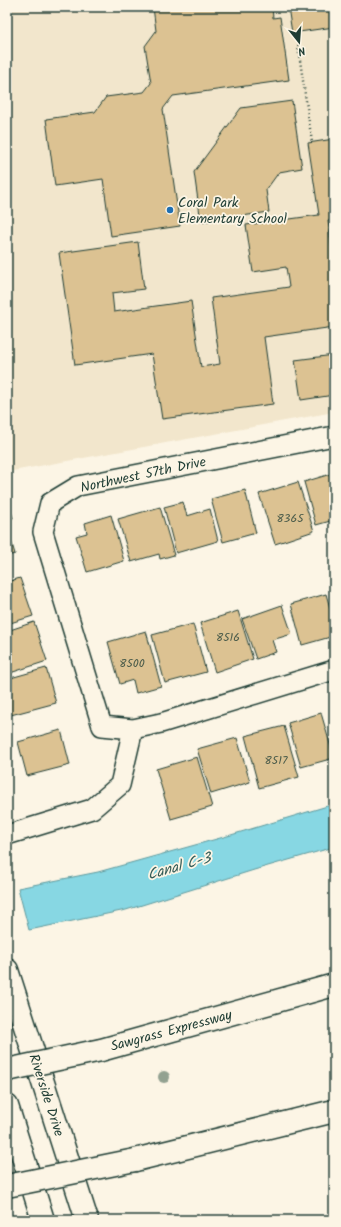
<svg xmlns="http://www.w3.org/2000/svg" width="341" height="1227" viewBox="0 0 341 1227" font-family="Kalam,sans-serif">
  <style>
    .built { fill: #f2e6cc }
    .water { fill: #87d7e3; stroke: #5d999d }
    .building { fill: #dcc292; stroke: #1f3d34 }
    .lines { fill: none; stroke-linecap: round; stroke-linejoin: round }
    .street-casing { stroke: #1f3d34; stroke-width: 22 }
    .secondary-casing { stroke: #1f3d34; stroke-width: 25 }
    .highway-casing { stroke: #1f3d34; stroke-width: 25 }
    .path { stroke: #1f3d34; stroke-width: 2.5; stroke-dasharray: 1 3; stroke-linecap: butt }
    .street { stroke: #fcf5e5; stroke-width: 19 }
    .secondary { stroke: #fcf5e5; stroke-width: 22 }
    .highway { stroke: #fcf5e5; stroke-width: 22 }
    .highway-bridge-casing { stroke: #1f3d34; stroke-width: 25; stroke-linecap: butt }
    .highway-bridge { stroke: #fcf5e5; stroke-width: 22 }
    .tree { fill: #92a190 }
    .poi-dot { fill: #1f6fb2; stroke: #fcf5e5; stroke-width: 1.5 }
    .labels { text-anchor: middle; stroke-width: 3.5; stroke-linejoin: round; paint-order: stroke }
    .number-label { font-size: 12px; fill: #4e5e4c }
    .poi-label { font-size: 14px; fill: #1f3d34; stroke: #fcf5e5; text-anchor: start }
    .street-label { font-size: 14px; fill: #1f3d34; stroke: #fcf5e5 }
    .water-label { font-size: 15px; font-style: italic; fill: #345c57; stroke: #fcf5e5 }
  </style>
  <rect width="100%" height="100%" fill="#fcf5e5"/>
  <filter id="ink" filterUnits="userSpaceOnUse"><feTurbulence type="fractalNoise" baseFrequency=".025" numOctaves="2"/><feDisplacementMap in="SourceGraphic" scale="8" xChannelSelector="R" yChannelSelector="G"/><feConvolveMatrix kernelMatrix="1 2 1 2 8 2 1 2 1" color-interpolation-filters="sRGB"/></filter>
  <g filter="url(#ink)">
    <!-- built -->
    <path class="built" d="M7,7H334V412L7,472Z"/>
    <!-- water -->
    <path class="water" d="M334,804V847L254,870L126,910L29,930L18,888L98,872L231,835Z"/>
    <!-- building -->
    <path class="building" d="M153,7H272L273,18L280,17L289,80L173,96L163,109L180,226L111,236L103,179L55,186L46,119L95,112L106,97L144,92L151,83L145,46L156,31Z
      M288,7H334V27L292,33Z
      M292,101L302,168L279,172L266,190L269,212L201,222L194,172L241,108Z
      M334,139V220L328,221L334,266V327L264,337L273,404L162,419L152,354L75,365L59,253L138,242L144,289L112,293L114,312L191,301L201,367L220,364L211,298L289,287L286,267L253,272L246,225L319,215L308,143Z
      M334,355V395L301,400L295,360Z
      M334,473V520L316,525L304,482Z
      M298,482L314,531L275,544L259,494Z
      M245,490L256,533L223,542L211,499Z
      M7,497L13,518L7,519Z
      M183,502L187,516L210,509L218,541L176,553L164,507Z
      M160,507L174,555L160,559L159,554L131,562L118,519Z
      M111,515L124,561L87,572L76,536L87,533L85,523Z
      M7,534H9L15,554L7,556Z
      M20,578L33,616L7,624V582Z
      M326,594L334,622V636L302,645L291,604Z
      M282,605L292,634L272,640L276,652L256,659L242,619Z
      M238,611L253,659L215,672L200,623Z
      M34,622L47,661L7,674V631Z
      M193,624L206,672L165,683L152,635Z
      M146,631L161,686L136,693L133,680L120,684L108,642Z
      M46,668L56,703L7,716V679Z
      M321,713L334,758L301,767L288,723Z
      M284,726L299,777L259,788L245,736Z
      M61,730L70,765L27,776L18,742Z
      M237,738L250,782L211,794L197,749Z
      M197,757L212,807L171,819L156,769Z"/>
    <g class="lines">
      <defs>
        <path id="street" d="M334,436L78,486L50,503L43,532L102,726L133,729L161,723L334,670
          M7,835L92,809L120,785L133,729"/>
        <path id="secondary" d="M7,970L87,1220
          M7,1106L43,1220"/>
        <path id="highway" d="M101,1050L334,985
          M135,1160L334,1111"/>
      </defs>
      <!-- street casing -->
      <use href="#street" class="street-casing"/>
      <!-- secondary casing -->
      <use href="#secondary" class="secondary-casing"/>
      <!-- highway casing -->
      <use href="#highway" class="highway-casing"/>
      <!-- path -->
      <path class="path" d="M296,33L312,142"/>
      <!-- street -->
      <use href="#street" class="street"/>
      <!-- secondary -->
      <use href="#secondary" class="secondary"/>
      <!-- highway -->
      <use href="#highway" class="highway"/>
      <defs>
        <path id="highway-bridge" d="M7,1070L101,1050
          M7,1186L135,1160"/>
      </defs>
      <!-- highway-bridge casing -->
      <use href="#highway-bridge" class="highway-bridge-casing"/>
      <!-- highway-bridge -->
      <use href="#highway-bridge" class="highway-bridge"/>
    </g>
    <!-- trees -->
    <circle class="tree" cx="164" cy="1077" r="6"/>
  </g>
  <!-- markers -->
  <circle class="poi-dot" cx="170" cy="210" r="4"/>
  <g class="labels">
    <!-- number labels -->
    <g class="number-label">
      <text x="290" y="522">8365</text>
      <text x="228" y="641">8516</text>
      <text x="132" y="667">8500</text>
      <text x="276" y="764">8517</text>
    </g>
    <!-- poi labels -->
    <g class="poi-label">
      <text x="178" y="207">Coral Park<tspan x="178" dy="16">Elementary School</tspan></text>
    </g>
    <!-- street labels -->
    <g class="street-label">
      <text transform="translate(143 474) rotate(-12)" y="5">Northwest 57th Drive</text>
      <text transform="translate(171 1030) rotate(-15)" y="5">Sawgrass Expressway</text>
      <text transform="translate(47 1095) rotate(72)" y="5">Riverside Drive</text>
    </g>
    <!-- water labels -->
    <g class="water-label">
      <text transform="translate(179 866) rotate(-16)" y="5">Canal C-3</text>
    </g>
  </g>
  <!-- margin -->
  <rect width="341" height="1227" fill="none" stroke="#fcf5e5" stroke-width="24"/>
  <rect x="12" y="12" width="317" height="1203" fill="none" stroke="#1f3d34" stroke-width="1.5" filter="url(#ink)"/>
  <!-- north arrow -->
  <g transform="translate(299 42) rotate(163)" stroke="#fcf5e5" stroke-width="3" paint-order="stroke">
  <path d="M0-3L7 15L0 10L-7 15Z" fill="#1f3d34"/>
  <text y="-6" font-size="11" font-weight="bold" text-anchor="middle" fill="#1f3d34">N</text>
  </g>
</svg>
